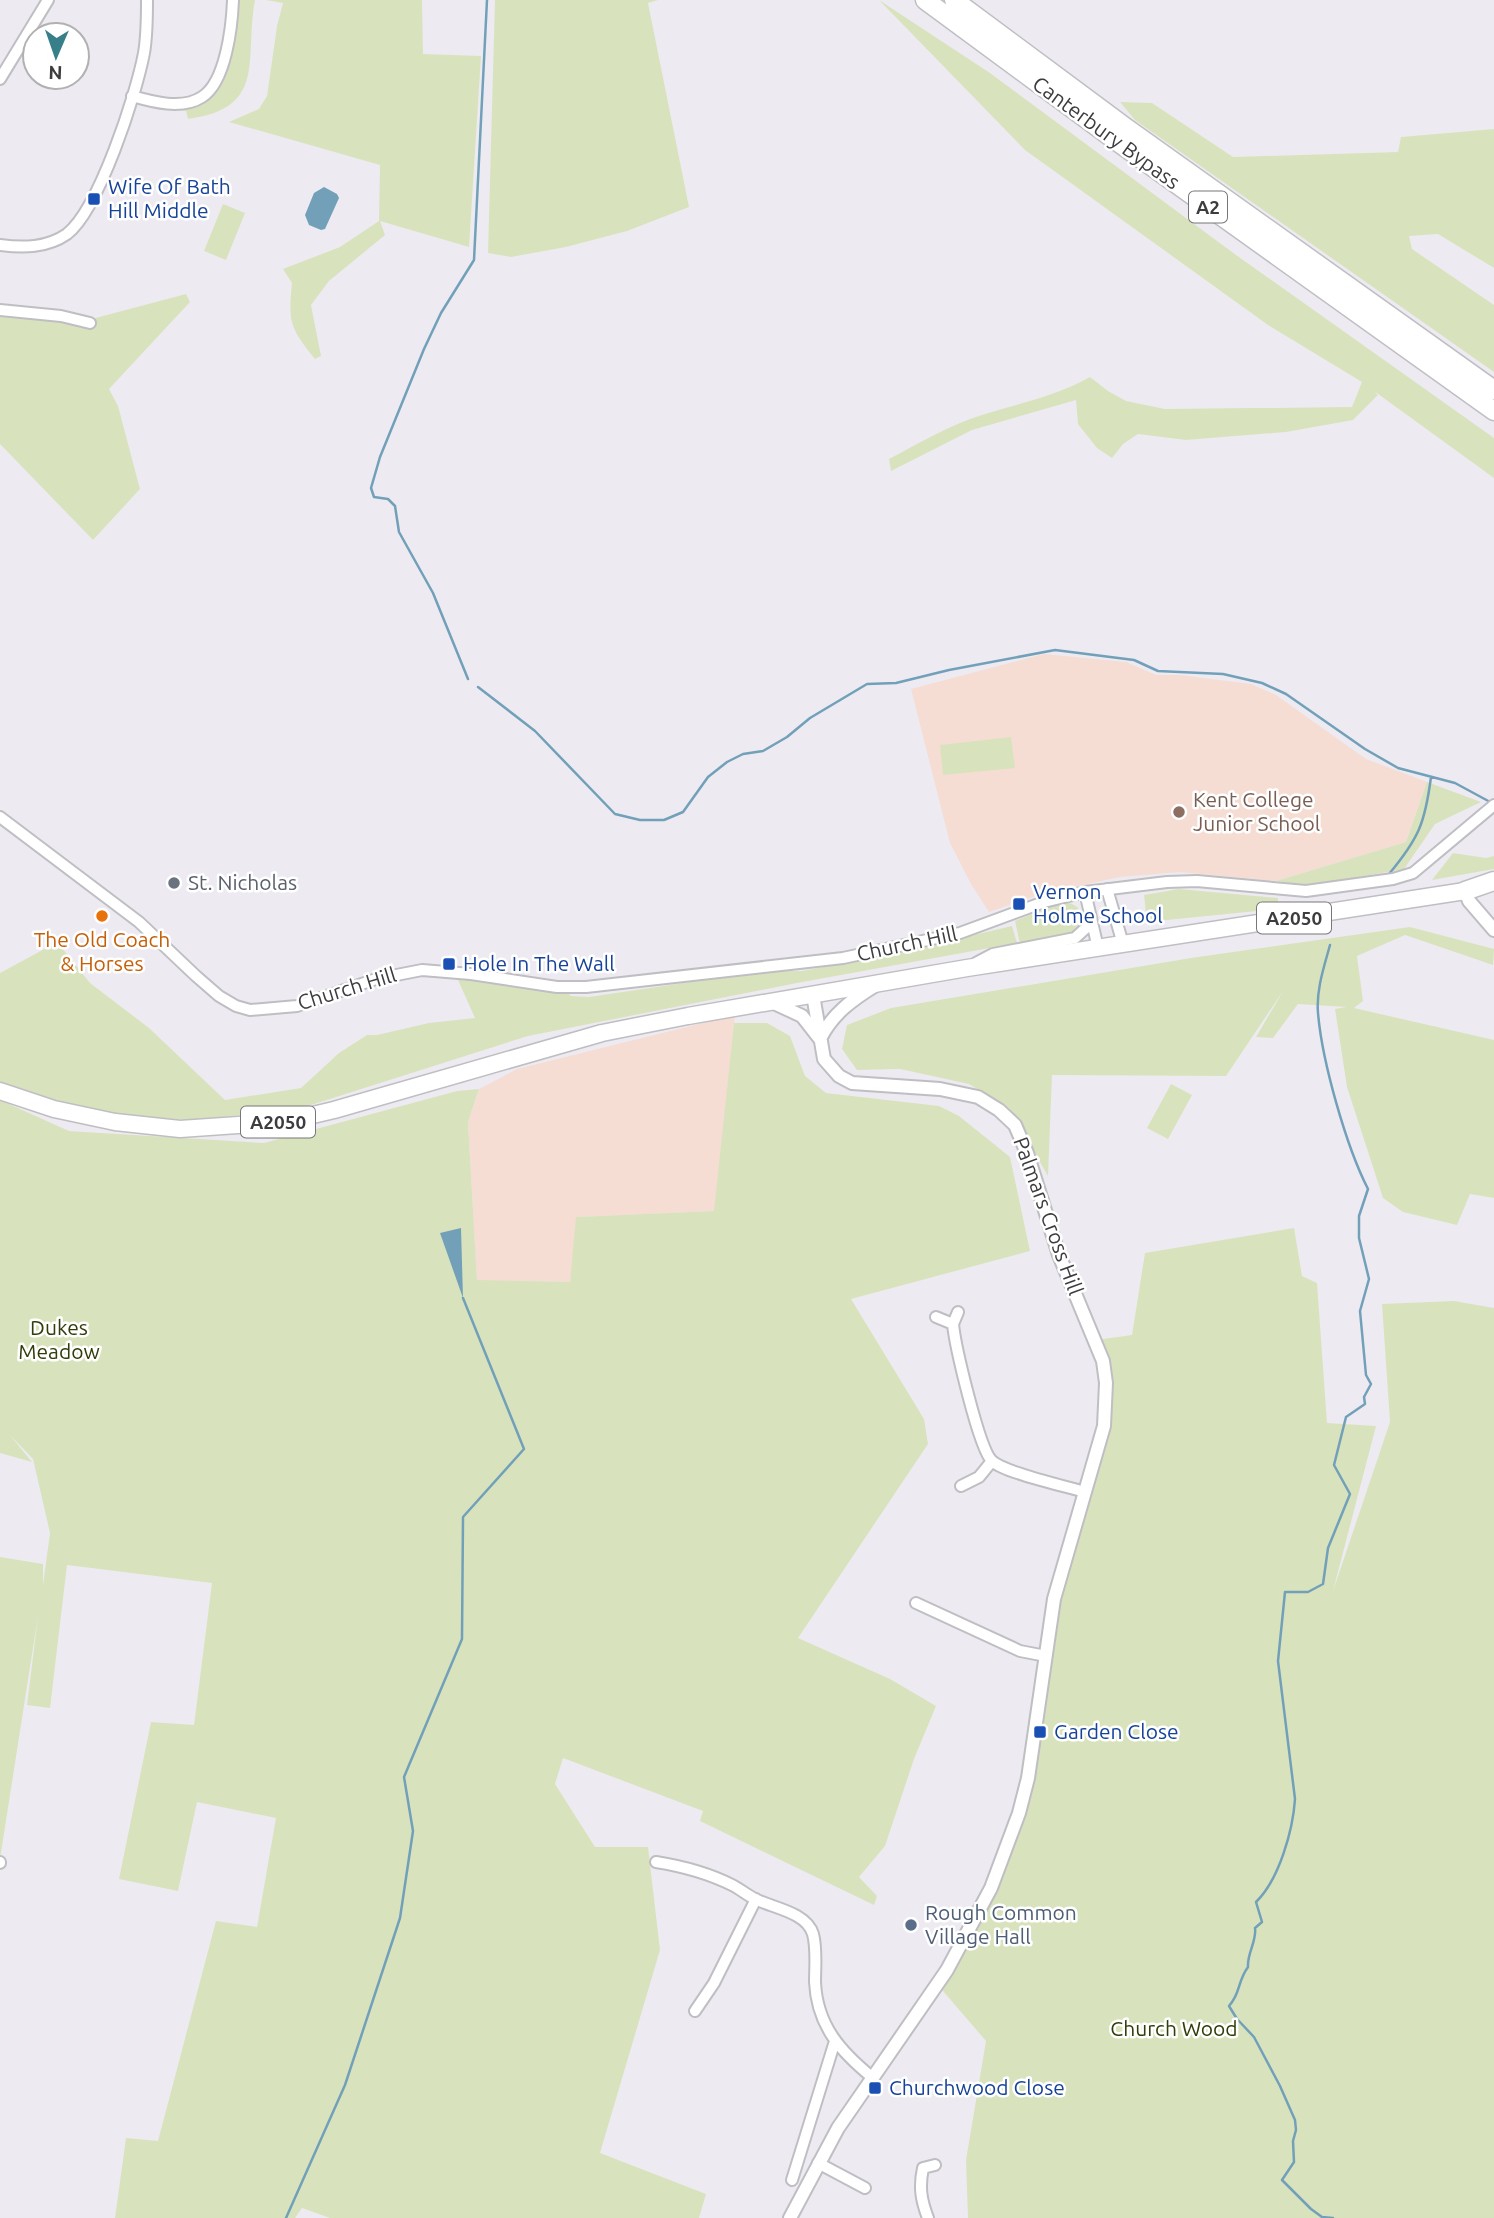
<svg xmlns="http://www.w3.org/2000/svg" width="1494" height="2218" viewBox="0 0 1494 2218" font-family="Ubuntu,sans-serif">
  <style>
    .education { fill: #f5ddd3 }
    .green { fill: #d8e3be }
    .water { fill: #72a0b9 }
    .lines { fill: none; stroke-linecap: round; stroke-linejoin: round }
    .stream { stroke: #72a0b9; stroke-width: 2.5 }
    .minor-casing { stroke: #bfbec3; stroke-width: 14 }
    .tertiary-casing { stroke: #bfbec3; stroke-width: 16 }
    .primary-casing { stroke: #bfbec3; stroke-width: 19 }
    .trunk-casing { stroke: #bfbec3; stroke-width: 21 }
    .minor { stroke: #fff; stroke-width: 10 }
    .tertiary { stroke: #fff; stroke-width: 12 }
    .primary { stroke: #fff; stroke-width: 16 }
    .trunk { stroke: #fff; stroke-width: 18 }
    .transit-dot { fill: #1a4fb4; stroke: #fff; stroke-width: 2.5 }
    .education-dot { fill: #8d6e63; stroke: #fff; stroke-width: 2.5 }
    .worship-dot { fill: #6b7280; stroke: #fff; stroke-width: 2.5 }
    .food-dot { fill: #e8710a; stroke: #fff; stroke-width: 2.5 }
    .service-dot { fill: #5c6f8a; stroke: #fff; stroke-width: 2.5 }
    .labels { text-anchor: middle; stroke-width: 5; stroke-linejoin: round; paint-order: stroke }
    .shield { fill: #fff; stroke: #777679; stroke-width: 2 }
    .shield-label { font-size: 19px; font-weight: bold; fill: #3d3c3f }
    .street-label { font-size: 21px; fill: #3d3c3f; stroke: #fff }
    .transit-label { font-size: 21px; fill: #164399; stroke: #fff; text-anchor: start }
    .education-label { font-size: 21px; fill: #785e54; stroke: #fff; text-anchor: start }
    .worship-label { font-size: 21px; fill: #5b616d; stroke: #fff; text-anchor: start }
    .food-label { font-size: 21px; fill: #c56008; stroke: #fff }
    .park-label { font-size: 21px; fill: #313c09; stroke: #fff }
    .service-label { font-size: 21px; fill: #4e5e75; stroke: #fff; text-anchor: start }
  </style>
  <rect width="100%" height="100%" fill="#edebf1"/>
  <!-- education -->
  <path class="education" d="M1044,654L1126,662L1156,675H1179L1251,684L1276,695L1366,759L1427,782L1406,842L1276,881L1180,872L1120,877L1041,894L989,912L971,884L950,843L911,689Z
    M735,1015L715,1211L577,1217L570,1282L477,1281L468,1122L479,1089L517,1069Z"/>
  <!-- green -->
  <path class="green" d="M236,0H255C244,60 268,108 188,119L186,111H178V108C191,105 204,103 214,95C233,77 235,25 236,0Z
    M266,0H422L423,54L481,56L469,247L380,221L385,235L329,281L311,305L321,356L315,359C290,328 288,322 292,283L283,269L340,247L379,221L380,165L229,122L259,109L267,96L277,26L283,3Z
    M495,0H658L648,3L689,207L627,231L566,247L511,257L488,253Z
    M879,0L990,73L1236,255L1494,438V478L1374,391L1378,395L1353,420L1286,432L1186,440L1138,434L1123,444L1112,458L1097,448L1078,424L1076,400L972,430L891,471L889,459C919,443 950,425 982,415C1020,403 1056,396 1090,377L1108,391L1126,401L1165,409L1352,407L1362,382L1268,325L1025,150Z
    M1120,102L1152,103L1233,157L1398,152L1401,137L1494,129V268L1438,234L1409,236L1412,249L1494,305V372L1135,120Z
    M223,204L245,213L226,260L204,251Z
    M186,294L190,302L109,389L118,406L140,489L93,540L0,444V314L56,319L93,329L88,320Z
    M1011,737L1015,768L943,775L940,745Z
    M1427,782L1481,802L1435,824L1404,869L1309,886L1276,881L1406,842Z
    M1453,853L1486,858L1494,856V869L1432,880Z
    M1179,889L1278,898V909L1147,922L1144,895Z
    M1063,902C1071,903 1078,905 1081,913C1091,940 1037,941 1020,944L1015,921Z
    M1012,926L1017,943L797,983L528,1036L311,1105L249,1114L191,1120L135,1117L80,1108L25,1093L0,1082V973L50,946L62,948L90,983L149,1028L225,1100L301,1088L339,1053L367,1035H377L429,1023L475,1018L458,980L481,978L567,992L571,996L589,997L764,971H802L888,955Z
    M1410,927L1494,949L1493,965L1405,935L1357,956L1363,1001L1354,1008L1494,1040V1198L1470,1194L1457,1225L1403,1212L1383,1198L1347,1087L1335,1009L1346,1007L1298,1004L1273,1038L1256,1037L1283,991L1226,1076L1052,1075L1048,1176L1009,1108L969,1084L900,1069L857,1070L842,1049L847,1025L891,1008L1191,958Z
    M734,1023H767L790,1036L805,1076L826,1093L939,1106L959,1116L1010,1157L1030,1251L851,1299L924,1419L928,1444L798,1638L890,1679L936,1706L914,1759L885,1846L859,1877L877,1896L874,1905L700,1821L703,1811L563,1758L555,1784L595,1847H648L660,1950L600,2153L706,2194L699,2218H330L302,2208L295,2218H115L126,2138L158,2141L216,1921L257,1927L276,1818L197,1802L178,1891L119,1879L151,1722L194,1725L212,1583L67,1565L50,1708L27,1705L38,1616L0,1859V1557L43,1564V1585L50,1533L33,1459L10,1435L32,1462L0,1453V1100L69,1131L264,1143L457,1091L479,1089L468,1122L477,1280L570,1282L576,1217L714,1211Z
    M1171,1084L1192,1095L1168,1139L1147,1128Z
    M1294,1228L1302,1276L1317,1283L1327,1423L1376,1426L1333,1591L1390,1422L1382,1304L1454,1301L1494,1308V2218H968L966,2160L986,2041L937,1984L947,1970L1019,1813L1054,1599L1104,1426L1096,1340L1132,1335L1145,1253Z"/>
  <!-- water -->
  <path class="water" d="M324,187L337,194L339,198L325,229L321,230L309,225L305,215L314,193Z
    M461,1228L463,1298L440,1233Z"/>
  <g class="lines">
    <!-- stream -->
    <path class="stream" d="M468,679L433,593L399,532L395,506L388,499L374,497L371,488L380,457L424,349L441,313L474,260L487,0
      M478,687L535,731L615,814L640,820H664L683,812L708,777L727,762L743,754L763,751L787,737L810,718L867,684L896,683L949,670L1055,650L1134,660L1158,671L1223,674L1262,683L1286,694L1365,749L1398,768L1455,783L1492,803
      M1389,874C1419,838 1425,823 1431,777
      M1330,945C1324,967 1316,990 1318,1013C1322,1061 1346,1146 1368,1189L1359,1216V1238L1369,1279L1360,1311L1366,1375L1371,1384L1364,1397L1365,1404L1346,1417L1334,1465L1350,1494L1328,1548L1323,1584L1308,1592H1285L1278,1661L1295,1799C1293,1830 1279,1880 1256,1902L1262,1922L1255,1928C1257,1941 1247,1953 1248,1967C1237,1982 1241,1993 1229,2006L1237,2019L1254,2037L1280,2086L1295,2120L1296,2130L1293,2141L1294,2162L1282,2180L1311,2209L1322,2217L1333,2218
      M286,2218L345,2085L400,1918L413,1831L404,1777L462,1639L463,1517L524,1449L463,1298"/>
    <defs>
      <path id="minor" d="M0,79L48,0
        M132,96C153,102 182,110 202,97C226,82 232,26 233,0
        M0,245C23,248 47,248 67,234C99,209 136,95 144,53C147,36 147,18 147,0
        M0,310L61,316L90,323
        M0,817L139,922L196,976L219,996L236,1006L250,1010L297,1006L376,979L422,970L471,974L557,987H586L843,958L960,933L1044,902L1085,892L1167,882L1197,881L1306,891L1393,879L1413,873L1494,805
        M1107,889L1123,944
        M1085,892L1098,948
        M976,963L993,954L1075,938L1086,928L1090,919
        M936,1317L953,1324L958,1312
        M953,1324C955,1345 979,1449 992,1461C1005,1473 1065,1486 1085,1492
        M961,1486L979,1477L992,1461
        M916,1603L1020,1651L1046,1656
        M656,1862C681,1866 710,1874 732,1885C740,1889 747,1895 755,1899C773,1908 806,1912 813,1934C817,1949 815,1967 815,1982C817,2026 841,2052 873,2078
        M0,1863V1862
        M695,2011L714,1983L756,1899
        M818,2163L865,2188
        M792,2180L835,2041
        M928,2218C921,2200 919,2187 923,2168L935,2165"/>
      <path id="tertiary" d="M1465,891L1469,901L1494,930
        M774,1003L802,1016L820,1039C832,1014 853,999 876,985
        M790,2218L838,2128L947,1970L991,1888L1019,1813L1028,1778L1054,1599L1104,1426L1106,1383L1103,1361L1059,1255L1027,1153L1015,1125L999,1110L978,1097L940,1089L852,1083L839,1076L824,1059L813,995"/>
      <path id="primary" d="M0,1091L54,1109L115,1122L180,1129L283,1122L334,1110L602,1033L688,1016L967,968L1465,891"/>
      <path id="trunk" d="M925,0L1115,140L1494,411
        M954,0L1125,127L1494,390
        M1465,891L1494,881"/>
    </defs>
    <!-- minor casing -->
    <use href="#minor" class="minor-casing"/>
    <!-- tertiary casing -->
    <use href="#tertiary" class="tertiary-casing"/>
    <!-- primary casing -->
    <use href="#primary" class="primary-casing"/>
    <!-- trunk casing -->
    <use href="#trunk" class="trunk-casing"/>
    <!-- minor -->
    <use href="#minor" class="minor"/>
    <!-- tertiary -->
    <use href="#tertiary" class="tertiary"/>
    <!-- primary -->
    <use href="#primary" class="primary"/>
    <!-- trunk -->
    <use href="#trunk" class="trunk"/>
  </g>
  <!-- markers -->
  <g class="transit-dot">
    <rect x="87" y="192" width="14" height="14" rx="3.5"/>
    <rect x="1012" y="897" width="14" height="14" rx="3.5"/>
    <rect x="442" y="957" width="14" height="14" rx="3.5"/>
    <rect x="1033" y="1725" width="14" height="14" rx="3.5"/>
    <rect x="868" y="2081" width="14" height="14" rx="3.5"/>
  </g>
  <circle class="education-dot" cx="1179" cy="812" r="7"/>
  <circle class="worship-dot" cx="174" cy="883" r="7"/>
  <circle class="food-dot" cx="102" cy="916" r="7"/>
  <circle class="service-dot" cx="911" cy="1925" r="7"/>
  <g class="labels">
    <!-- shield labels -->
    <g class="shield">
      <rect x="1189" y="191.5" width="38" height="31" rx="5"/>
      <rect x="1257" y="902.5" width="74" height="31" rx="5"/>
      <rect x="241" y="1106.5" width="74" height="31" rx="5"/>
    </g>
    <g class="shield-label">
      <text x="1208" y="214">A2</text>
      <text x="1294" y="925">A2050</text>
      <text x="278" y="1129">A2050</text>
    </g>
    <!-- street labels -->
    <g class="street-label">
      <text transform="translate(1106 133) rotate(36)" y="7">Canterbury Bypass</text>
      <text transform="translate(907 944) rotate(-12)" y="7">Church Hill</text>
      <text transform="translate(347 989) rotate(-17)" y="7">Church Hill</text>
      <text transform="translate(1048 1216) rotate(70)" y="7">Palmars Cross Hill</text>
    </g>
    <!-- transit labels -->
    <g class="transit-label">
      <text x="108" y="194">Wife Of Bath<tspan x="108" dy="24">Hill Middle</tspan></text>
      <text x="1033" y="899">Vernon<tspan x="1033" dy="24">Holme School</tspan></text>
      <text x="463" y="971">Hole In The Wall</text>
      <text x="1054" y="1739">Garden Close</text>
      <text x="889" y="2095">Churchwood Close</text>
    </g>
    <!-- education labels -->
    <g class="education-label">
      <text x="1193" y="807">Kent College<tspan x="1193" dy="24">Junior School</tspan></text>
    </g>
    <!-- worship labels -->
    <g class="worship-label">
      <text x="188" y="890">St. Nicholas</text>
    </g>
    <!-- food labels -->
    <g class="food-label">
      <text x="102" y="947">The Old Coach<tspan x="102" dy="24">&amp; Horses</tspan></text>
    </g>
    <!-- park labels -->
    <g class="park-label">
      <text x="59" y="1335">Dukes<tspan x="59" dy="24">Meadow</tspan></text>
      <text x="1174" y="2036">Church Wood</text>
    </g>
    <!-- service labels -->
    <g class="service-label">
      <text x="925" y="1920">Rough Common<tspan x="925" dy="24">Village Hall</tspan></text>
    </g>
  </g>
  <!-- north arrow -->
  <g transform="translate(56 56) rotate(182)"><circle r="33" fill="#ffffff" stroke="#b1b1b2" stroke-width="2"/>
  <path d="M0-5L12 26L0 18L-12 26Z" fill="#387f8a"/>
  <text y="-10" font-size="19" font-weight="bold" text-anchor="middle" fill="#3d3c3f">N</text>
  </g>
</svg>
